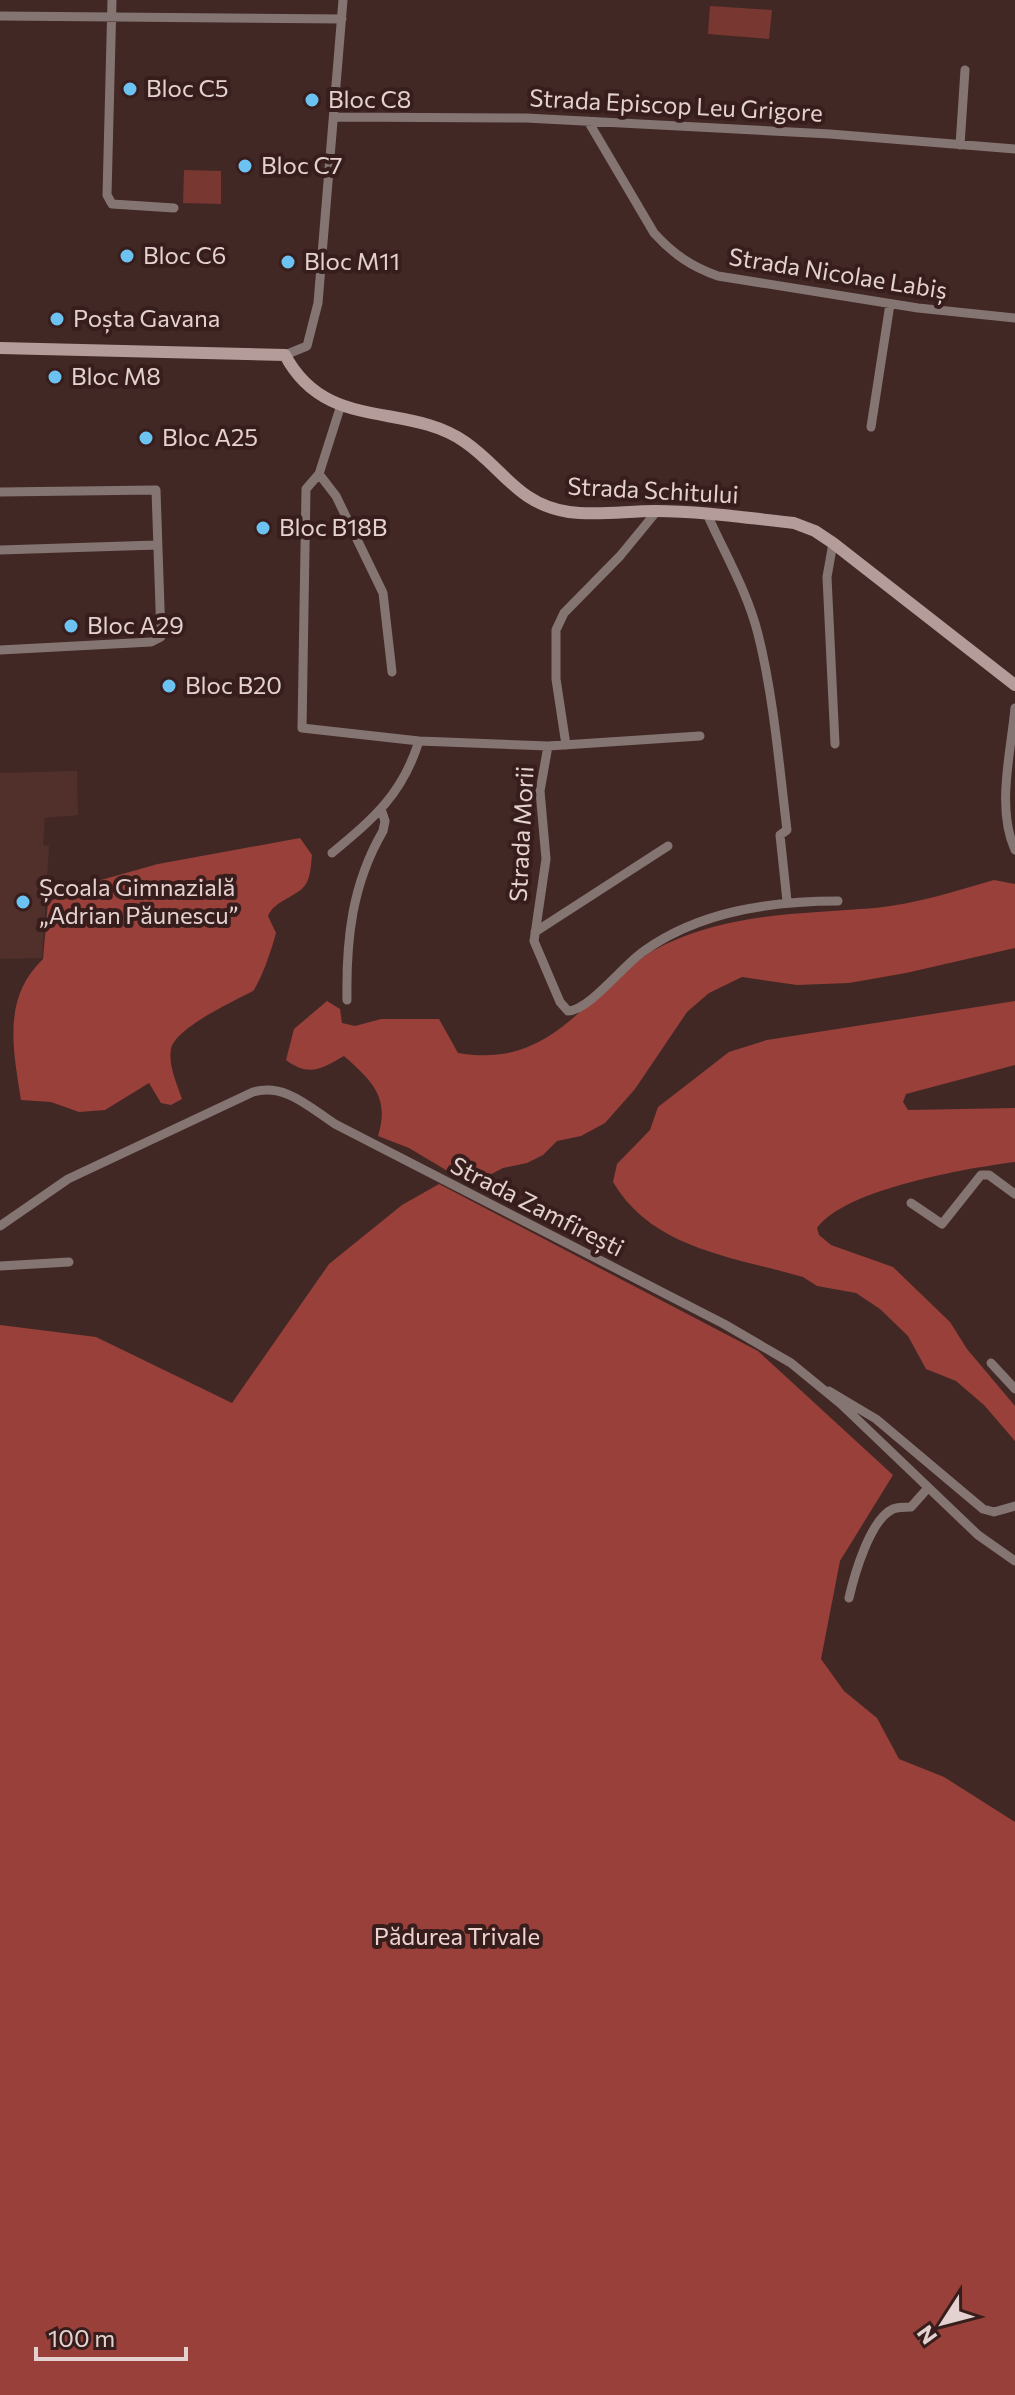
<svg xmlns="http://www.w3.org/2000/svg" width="1015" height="2395" viewBox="0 0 1015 2395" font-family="Commissioner,sans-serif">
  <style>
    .built { fill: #512f2b }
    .green { fill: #793731 }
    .forest { fill: #984039 }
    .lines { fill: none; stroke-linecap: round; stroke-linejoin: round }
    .street { stroke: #847573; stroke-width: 9 }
    .secondary { stroke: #b39c99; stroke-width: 12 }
    .poi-dot { fill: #6cc3f2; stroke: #371e1c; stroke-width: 3 }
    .labels { text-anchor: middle; stroke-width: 8; stroke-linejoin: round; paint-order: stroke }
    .poi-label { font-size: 24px; fill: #e4d2d0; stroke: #371e1c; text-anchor: start }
    .street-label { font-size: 24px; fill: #e4d2d0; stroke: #371e1c }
    .park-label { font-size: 24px; fill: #eed3d0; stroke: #371e1c }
  </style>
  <rect width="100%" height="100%" fill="#422825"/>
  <!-- built -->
  <path class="built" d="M77,771L78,815L45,818L43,845L49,846L42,958L0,959V773Z"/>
  <!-- green -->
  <path class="green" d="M710,6L772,10L769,39L708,34Z
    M184,170L221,171V204L183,203Z"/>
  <!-- forest -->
  <path class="forest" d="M300,838L312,855C311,863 311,874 307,882C300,897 275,899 268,916L276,933C272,948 262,979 253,991C234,1001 175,1028 171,1049C168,1065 177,1084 182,1099L171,1105L161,1103L149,1083L105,1110L79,1112L51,1102L21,1100C13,1049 2,998 43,959L48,902L101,880L158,864Z
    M994,880L1015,884V948L906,973L849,983L797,985L742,977L709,993L687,1012L635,1089L605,1123L581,1136L557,1141L543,1155L527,1163L503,1168L482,1179H461L409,1148L378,1136C390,1097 372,1081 344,1056C321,1069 309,1077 286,1060L294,1029L327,1001L340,1009L342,1023L355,1026L381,1019H439L458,1053C563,1071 589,979 666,944C734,912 803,914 875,908C916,904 955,891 994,880Z
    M1015,1001V1065L906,1094L903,1102L908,1110L1015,1108V1162C967,1168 845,1189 817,1228L819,1235L831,1245L893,1267L950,1322L967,1349L1015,1406V1441L984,1405L956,1381L926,1369L908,1336L880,1309L856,1293L817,1286L803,1277C734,1257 652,1249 613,1182L617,1164L650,1130L658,1107L729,1052L767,1040Z
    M439,1184L758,1351L893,1475L840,1561L821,1659L844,1691L877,1718L899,1759L944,1777L1015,1822V2395H0V1325L96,1337L232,1403L329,1264L402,1205Z"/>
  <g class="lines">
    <!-- street -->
    <path class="street" d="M112,0L107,195L112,204L174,208
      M0,16L342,19
      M335,117L526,118L830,134L1015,149
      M588,121L654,233C673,254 692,267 718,276L918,308L1015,318
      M960,145L965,70
      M285,355L307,346L318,303L343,0
      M341,405L319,474L306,489L302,728L419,741L548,746L700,736
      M871,427L890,304
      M319,474L336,496L383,593L392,672
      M0,492L156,490L161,637L151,642L0,650
      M707,514C725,554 747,591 758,634C774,698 779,765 787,830L780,835L787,901
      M833,543L827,577L835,744
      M0,550L157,545
      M1015,708C1011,752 996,808 1015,850
      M566,745L556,679V630L564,613L620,556L657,511
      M548,746L540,791L546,859L534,941L560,1002L568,1011C590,1010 624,964 644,951C700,911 771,901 838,901
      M332,853C374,818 402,795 419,741
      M535,932L668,846
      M347,1000C346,939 352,884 383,831L385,821L382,812
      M911,1203L942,1224L981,1175H989L1015,1194
      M0,1226L68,1179L253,1092C285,1083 309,1107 335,1124L724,1324L791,1363L841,1404L978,1535L1015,1561
      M0,1266L69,1262
      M991,1363L1015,1389
      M829,1391L876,1419L983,1509L994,1512L1015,1506
      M849,1598C854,1576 870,1519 893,1509C898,1507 906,1507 911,1507L927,1489"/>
    <!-- secondary -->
    <path class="secondary" d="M0,348L285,355C326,433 406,401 465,442C504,469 517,504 569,512C596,516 627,511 655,511C701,511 748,518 794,523L815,531L833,543L1015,685"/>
  </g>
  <!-- markers -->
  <g class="poi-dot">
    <circle cx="130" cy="89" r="8"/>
    <circle cx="312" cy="100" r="8"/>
    <circle cx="245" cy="166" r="8"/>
    <circle cx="127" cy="256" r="8"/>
    <circle cx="288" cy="262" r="8"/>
    <circle cx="57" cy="319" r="8"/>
    <circle cx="55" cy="377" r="8"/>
    <circle cx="146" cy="438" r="8"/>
    <circle cx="263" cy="528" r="8"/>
    <circle cx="71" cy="626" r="8"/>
    <circle cx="169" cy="686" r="8"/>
    <circle cx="23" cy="902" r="8"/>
  </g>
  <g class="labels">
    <!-- poi labels -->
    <g class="poi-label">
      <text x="146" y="97">Bloc C5</text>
      <text x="328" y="108">Bloc C8</text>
      <text x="261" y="174">Bloc C7</text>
      <text x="143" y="264">Bloc C6</text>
      <text x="304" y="270">Bloc M11</text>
      <text x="73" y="327">Poșta Gavana</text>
      <text x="71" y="385">Bloc M8</text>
      <text x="162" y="446">Bloc A25</text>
      <text x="279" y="536">Bloc B18B</text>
      <text x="87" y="634">Bloc A29</text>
      <text x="185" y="694">Bloc B20</text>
      <text x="39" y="896">Școala Gimnazială<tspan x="39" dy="28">„Adrian Păunescu”</tspan></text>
    </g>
    <!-- street labels -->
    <g class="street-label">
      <text transform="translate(676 106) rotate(3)" y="8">Strada Episcop Leu Grigore</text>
      <text transform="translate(838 274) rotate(9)" y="8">Strada Nicolae Labiș</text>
      <text transform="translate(653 491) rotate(3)" y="8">Strada Schitului</text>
      <text transform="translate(522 834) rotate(-87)" y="8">Strada Morii</text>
      <text transform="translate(537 1207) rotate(27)" y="8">Strada Zamfirești</text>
    </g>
    <!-- park labels -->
    <g class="park-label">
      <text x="457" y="1945">Pădurea Trivale</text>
    </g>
  </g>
  <!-- north arrow -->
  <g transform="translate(943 2323) rotate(234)" stroke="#371e1c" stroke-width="6" paint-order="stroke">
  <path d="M0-6L14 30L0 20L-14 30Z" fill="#e4d2d0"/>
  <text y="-12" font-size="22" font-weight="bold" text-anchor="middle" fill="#e4d2d0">N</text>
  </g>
  <!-- scale -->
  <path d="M36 2347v12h150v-12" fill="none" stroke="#e4d2d0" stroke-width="4"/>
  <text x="48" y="2347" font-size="24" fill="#e4d2d0" stroke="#371e1c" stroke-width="6" paint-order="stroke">100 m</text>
</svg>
